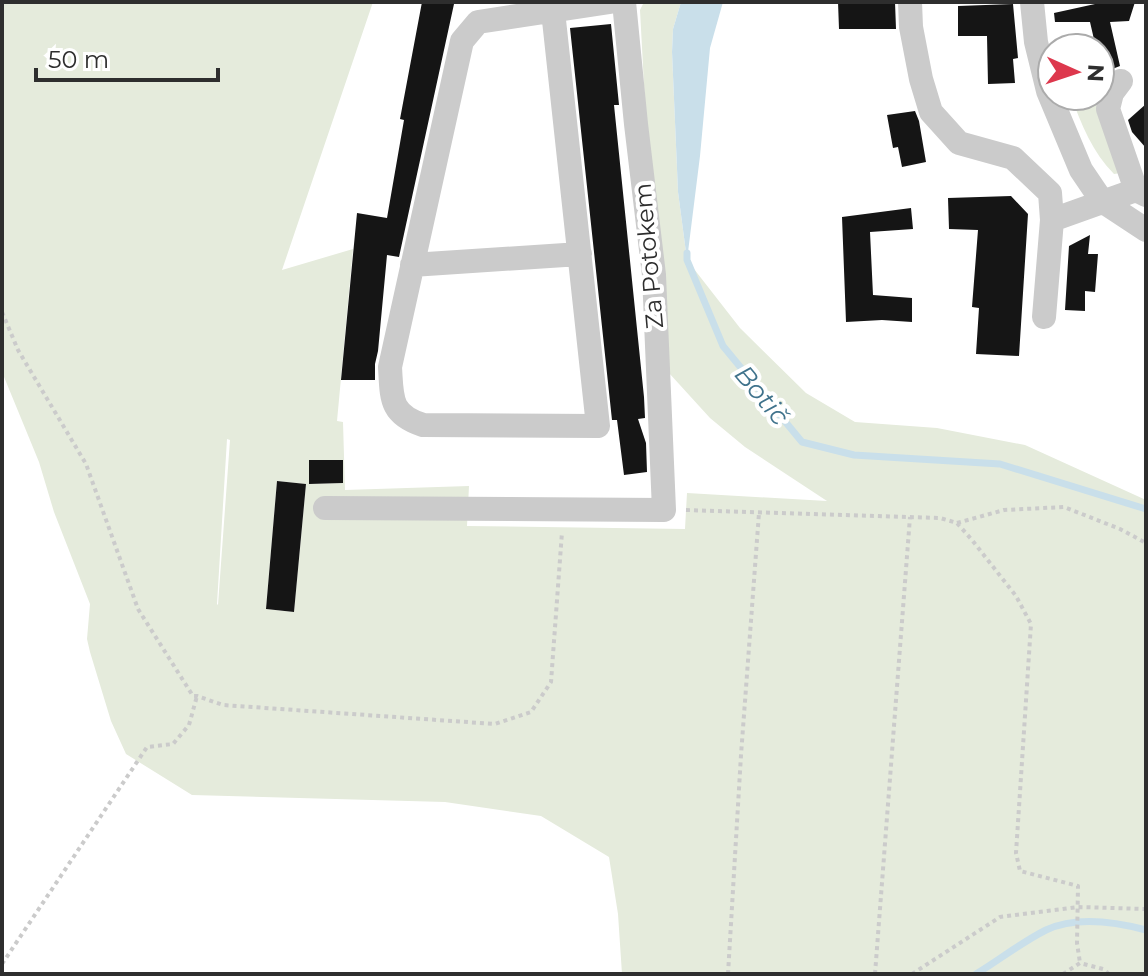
<svg xmlns="http://www.w3.org/2000/svg" width="1148" height="976" viewBox="0 0 1148 976" font-family="Montserrat,sans-serif">
  <style>
    .green { fill: #e5ebdc; fill-rule: evenodd }
    .water { fill: #c9dfea }
    .lines { fill: none; stroke-linecap: round; stroke-linejoin: round }
    .stream { stroke: #c9dfea; stroke-width: 7 }
    .building { fill: #151515 }
    .path { stroke: #cbcbcb; stroke-width: 4; stroke-dasharray: 4 4; stroke-linecap: butt }
    .minor { stroke: #cbcbcb; stroke-width: 24 }
    .labels { text-anchor: middle; stroke-width: 8; stroke-linejoin: round; paint-order: stroke }
    .street-label { font-size: 24px; fill: #2e2e2e; stroke: #fff }
    .water-label { font-size: 26px; font-style: italic; fill: #40738c; stroke: #fff }
  </style>
  <rect width="100%" height="100%" fill="#fff"/>
  <!-- green -->
  <path class="green" d="M2,2H373L282,270L353,249L337,421L343,422L345,490L469,486L467,526L685,529L687,493L827,501L745,447L710,418L669,373L648,160L640,10L644,2H681L673,29L672,52L678,192L687,260L740,328L806,393L855,422L937,428L1025,445L1146,500V974H622L618,914L609,857L541,816L445,802L192,795L126,754L111,721L90,652L87,639L90,604L54,512L39,462L2,372ZM227,439L230,440L218,605L217,604ZM309,460H343V483L309,484ZM277,481L306,484L294,612L266,609Z
    M1071,96H1095L1124,164L1121,173L1114,174C1093,153 1081,124 1071,96Z"/>
  <!-- water -->
  <path class="water" d="M681,2H723L710,48L700,156L687,260L678,192L672,52L673,29Z"/>
  <g class="lines">
    <!-- stream -->
    <path class="stream" d="M687,253V260L723,346L802,442L854,455L1000,464L1146,509
      M976,974C999,960 1022,942 1046,930C1076,916 1116,922 1146,930"/>
  </g>
  <!-- building -->
  <path class="building" d="M422,2L454,4L399,257L387,255L378,351L375,364V380H341L357,213L387,218L404,120L400,119Z
    M838,2H895L896,29H839Z
    M1095,2H1135L1129,21L1110,22L1120,66L1102,73L1100,48H1096L1090,22H1055L1054,13L1095,4Z
    M1013,4L1018,58L1013,59L1015,83L988,84L987,36H958V6Z
    M611,24L619,105H614L644,397L645,418L638,419L646,443L647,472L624,475L617,420H612L570,28Z
    M1146,104V148L1132,132L1128,120Z
    M915,111L919,121L926,162L902,167L898,147L893,148L887,115Z
    M1011,196L1028,214L1019,356L976,354L979,308L972,307L978,230L949,229L948,198Z
    M911,208L913,229L870,232L873,295L912,298V322L882,320L846,322L842,217Z
    M1090,235L1088,254H1098L1095,292L1085,291V311L1065,310L1069,246Z
    M309,460H343V483L309,484Z
    M277,481L306,484L294,612L266,609Z"/>
  <g class="lines">
    <!-- path -->
    <path class="path" d="M2,312L18,350L86,464L138,609L193,696H197L223,705L495,724L531,712L551,682L562,532
      M686,510L940,518L957,523L972,540L1016,596L1031,624L1016,853L1020,871L1078,886L1077,943L1080,963
      M957,523L1004,510L1064,507L1120,529L1146,543
      M2,964L147,747L173,744L189,725L197,696
      M728,974L741,755L759,513
      M875,974L910,517
      M912,974L1000,917L1078,907L1146,909
      M1063,974L1080,963L1103,969L1109,974"/>
    <!-- minor -->
    <path class="minor" d="M910,2L911,27L921,79L931,112L959,143L1013,158L1050,193L1052,220
      M1032,2L1036,42L1048,91L1081,170L1102,201L1146,230
      M553,11L598,426L423,425C389,414 392,397 390,367L462,41L478,22L610,2
      M1121,81L1112,93L1108,109L1136,190
      M412,265L580,254
      M1044,317L1052,220L1136,190L1146,195
      M325,508L664,510L654,275L636,124L624,2"/>
  </g>
  <g class="labels">
    <!-- street labels -->
    <g class="street-label">
      <text transform="translate(649 256) rotate(-95)" y="8">Za Potokem</text>
    </g>
    <!-- water labels -->
    <g class="water-label">
      <text transform="translate(762 395) rotate(50)" y="9">Botič</text>
    </g>
  </g>
  <!-- border -->
  <rect width="1148" height="976" fill="none" stroke="#2e2e2e" stroke-width="8"/>
  <!-- north arrow -->
  <g transform="translate(1076 72) rotate(93)"><circle r="38" fill="#ffffff" stroke="#ababab" stroke-width="2"/>
  <path d="M0-6L14 30L0 20L-14 30Z" fill="#dd384d"/>
  <text y="-12" font-size="22" font-weight="bold" text-anchor="middle" fill="#2e2e2e">N</text>
  </g>
  <!-- scale -->
  <path d="M36 68v12h182v-12" fill="none" stroke="#2e2e2e" stroke-width="4"/>
  <text x="48" y="68" font-size="24" fill="#2e2e2e" stroke="#ffffff" stroke-width="6" paint-order="stroke">50 m</text>
</svg>
